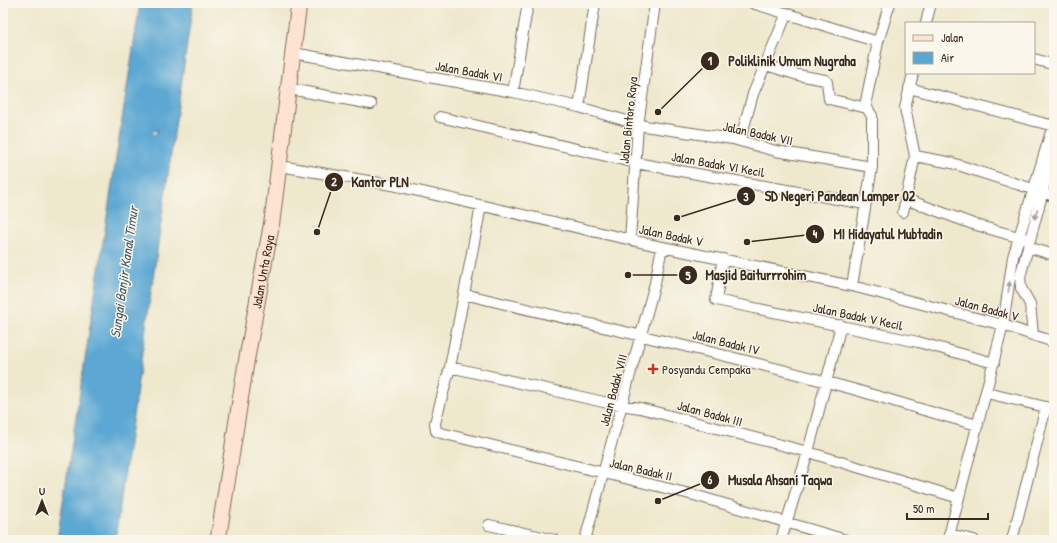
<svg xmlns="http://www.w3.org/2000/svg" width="1057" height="543" viewBox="0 0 1057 543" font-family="'Patrick Hand',sans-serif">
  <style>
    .water { fill: #5ba7d3; stroke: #4b6878; fill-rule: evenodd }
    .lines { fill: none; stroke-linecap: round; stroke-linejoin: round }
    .river { stroke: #5ba7d3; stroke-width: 20 }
    .street-casing { stroke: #7a6c5b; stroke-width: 12 }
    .secondary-casing { stroke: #7a6c5b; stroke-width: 17 }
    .street { stroke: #fff; stroke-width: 10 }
    .secondary { stroke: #fee3d2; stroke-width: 15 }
    .oneway { fill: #a79f9a }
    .poi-dot { fill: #c8321e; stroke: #fbf7ec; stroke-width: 1.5 }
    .labels { text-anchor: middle; stroke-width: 3; stroke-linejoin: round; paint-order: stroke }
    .street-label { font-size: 13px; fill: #3b2a1e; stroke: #fbf7ec }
    .poi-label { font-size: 13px; fill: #3b2a1e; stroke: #fbf7ec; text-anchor: start }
    .water-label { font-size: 14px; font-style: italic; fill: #485c66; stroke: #fbf7ec }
    .leader { fill: none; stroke: #3b2a1e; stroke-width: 1.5 }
    .callout-dot { fill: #3b2a1e; stroke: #fbf7ec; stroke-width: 1.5 }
    .mark-label { font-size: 12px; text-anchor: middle; font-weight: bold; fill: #fff }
    .callout-label { font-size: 14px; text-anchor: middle; font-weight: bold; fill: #3b2a1e; stroke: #fbf7ec; stroke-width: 3; stroke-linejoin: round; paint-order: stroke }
  </style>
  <rect width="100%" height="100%" fill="#fbf7ec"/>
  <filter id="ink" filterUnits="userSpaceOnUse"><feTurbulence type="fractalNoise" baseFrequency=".025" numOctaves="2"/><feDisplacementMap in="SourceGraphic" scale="8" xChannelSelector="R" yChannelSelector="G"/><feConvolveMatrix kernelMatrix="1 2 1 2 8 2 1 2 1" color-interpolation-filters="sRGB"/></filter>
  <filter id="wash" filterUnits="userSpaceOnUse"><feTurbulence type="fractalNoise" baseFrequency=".012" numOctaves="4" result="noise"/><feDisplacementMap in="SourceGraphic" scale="16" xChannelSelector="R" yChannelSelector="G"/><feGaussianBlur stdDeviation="0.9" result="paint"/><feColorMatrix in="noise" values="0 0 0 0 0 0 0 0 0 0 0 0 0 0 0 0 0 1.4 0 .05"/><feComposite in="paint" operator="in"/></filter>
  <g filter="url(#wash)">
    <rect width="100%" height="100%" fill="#eee8cd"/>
    <!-- water -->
    <path class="water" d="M140,3H193L115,540H57ZM150,100L154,118L151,123L153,131L158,130L153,137L152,141L147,144L144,130L148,102Z"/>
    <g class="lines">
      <!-- river -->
      <path class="river" d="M141,152L150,88"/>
    </g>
  </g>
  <g filter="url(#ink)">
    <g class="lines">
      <defs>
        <path id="street" d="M752,3L878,42
          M926,23L931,3
          M293,53L513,92L579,107L644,126L733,139L776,151L872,167
          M1034,59L1048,63
          M766,65L798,75L825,80L827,82L829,99L867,108
          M909,88L1054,126
          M290,89L371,104
          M513,92L528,3
          M579,107L595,3
          M440,117L636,163L865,204
          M740,141L753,94L787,13
          M915,156L952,163L1054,196
          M280,166L392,185L662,247L852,286L1003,325L1054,342
          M905,199L973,224L1025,239
          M481,206L450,367L435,423L436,431L441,433L694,495L846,540
          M903,212L915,156L905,108L913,73
          M630,239L638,126L655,3
          M1028,247L1054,255
          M723,259L716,300L918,342L994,363
          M852,286L872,167V116L867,108L866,101L878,42L890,3
          M464,294C585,324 707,349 827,382C877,395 927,412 978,425
          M1033,335L1030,304L1021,288L1020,277L1054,150
          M450,367L608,403L640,408L808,452L959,498
          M987,393L1054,409
          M489,525L555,540
          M949,534L974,540
          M585,540L655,283L662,247
          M781,540L808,452L841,325
          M948,540L1003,325L1013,257L1054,122
          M1012,540L1046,407
          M1054,540V538"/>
        <g id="secondary">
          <path id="s1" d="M218,540L246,363L272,221L299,3"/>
        </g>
      </defs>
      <!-- street casing -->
      <use href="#street" class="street-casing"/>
      <!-- secondary casing -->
      <use href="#secondary" class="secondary-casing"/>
      <!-- street -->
      <use href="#street" class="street"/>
      <!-- secondary -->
      <use href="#secondary" class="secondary"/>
    </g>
    <!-- one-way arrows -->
    <defs><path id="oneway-solid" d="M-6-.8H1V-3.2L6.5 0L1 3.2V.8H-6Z"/></defs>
    <g class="oneway">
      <use href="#oneway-solid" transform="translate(1036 214) rotate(105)"/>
      <use href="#oneway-solid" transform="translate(1009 287) rotate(-82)"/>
    </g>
  </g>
  <!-- markers -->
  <path class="poi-dot" d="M651 363h4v4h4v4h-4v4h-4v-4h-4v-4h4z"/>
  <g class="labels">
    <!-- street labels -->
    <g class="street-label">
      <text transform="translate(469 71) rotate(10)" y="5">Jalan Badak VI</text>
      <text transform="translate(628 120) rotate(-84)" y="5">Jalan Bintoro Raya</text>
      <text transform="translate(758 133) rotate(12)" y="5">Jalan Badak VII</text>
      <text transform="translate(718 164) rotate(10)" y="5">Jalan Badak VI Kecil</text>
      <text transform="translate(671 235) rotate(12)" y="5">Jalan Badak V</text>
      <text dy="5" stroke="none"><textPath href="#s1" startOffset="272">Jalan Unta Raya</textPath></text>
      <text transform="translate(987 308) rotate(15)" y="5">Jalan Badak V</text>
      <text transform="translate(858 316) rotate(12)" y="5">Jalan Badak V Kecil</text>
      <text transform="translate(726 342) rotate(14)" y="5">Jalan Badak IV</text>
      <text transform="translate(613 390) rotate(-75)" y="5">Jalan Badak VIII</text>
      <text transform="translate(710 413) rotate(15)" y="5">Jalan Badak III</text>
      <text transform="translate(641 469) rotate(13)" y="5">Jalan Badak II</text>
    </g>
    <!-- poi labels -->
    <g class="poi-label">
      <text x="662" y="374">Posyandu Cempaka</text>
    </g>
    <!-- water labels -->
    <g class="water-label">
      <text transform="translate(124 272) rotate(-82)" y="5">Sungai Banjir Kanal Timur</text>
    </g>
  </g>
  <!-- callouts -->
  <path class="leader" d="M658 112L710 61M317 232L334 182M677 218L746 196M747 242L815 234M628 275L688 275M658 501L710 480"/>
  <g class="callout-dot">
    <circle cx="658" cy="112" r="4"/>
    <circle cx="317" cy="232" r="4"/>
    <circle cx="677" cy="218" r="4"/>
    <circle cx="747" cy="242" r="4"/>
    <circle cx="628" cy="275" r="4"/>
    <circle cx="658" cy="501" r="4"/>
    <circle cx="710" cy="61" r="10"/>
    <circle cx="334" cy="182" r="10"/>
    <circle cx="746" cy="196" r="10"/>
    <circle cx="815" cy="234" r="10"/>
    <circle cx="688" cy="275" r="10"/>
    <circle cx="710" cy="480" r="10"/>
  </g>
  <g class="mark-label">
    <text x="710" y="65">1</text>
    <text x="334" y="186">2</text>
    <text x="746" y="201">3</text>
    <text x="815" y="238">4</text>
    <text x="688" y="280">5</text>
    <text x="710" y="484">6</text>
  </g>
  <g class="callout-label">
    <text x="792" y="66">Poliklinik Umum Nugraha</text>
    <text x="380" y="187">Kantor PLN</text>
    <text x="840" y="201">SD Negeri Pandean Lamper 02</text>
    <text x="888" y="239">MI Hidayatul Mubtadin</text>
    <text x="756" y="280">Masjid Baiturrrohim</text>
    <text x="780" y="485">Musala Ahsani Taqwa</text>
  </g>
  <!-- margin -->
  <rect width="1057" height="543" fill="none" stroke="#fbf7ec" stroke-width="16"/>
  <!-- legend -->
  <rect x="905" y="22" width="130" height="52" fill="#fbf7ec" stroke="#aea59a"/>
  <rect x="913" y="35" width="20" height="6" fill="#fee3d2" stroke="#aea59a"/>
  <text x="941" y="42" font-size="12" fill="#3b2a1e">Jalan</text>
  <rect x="913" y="52" width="20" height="12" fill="#5ba7d3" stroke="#aea59a"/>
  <text x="941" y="62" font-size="12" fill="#3b2a1e">Air</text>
  <!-- north arrow -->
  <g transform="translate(42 501)" stroke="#fbf7ec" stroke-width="3" paint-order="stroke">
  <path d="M0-3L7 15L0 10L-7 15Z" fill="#3b2a1e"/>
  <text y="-6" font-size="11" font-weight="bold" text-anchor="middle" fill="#3b2a1e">U</text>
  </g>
  <!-- scale -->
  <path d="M907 513v6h81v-6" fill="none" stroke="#3b2a1e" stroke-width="2"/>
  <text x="913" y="513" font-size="12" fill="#3b2a1e" stroke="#fbf7ec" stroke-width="3" paint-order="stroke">50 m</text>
</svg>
